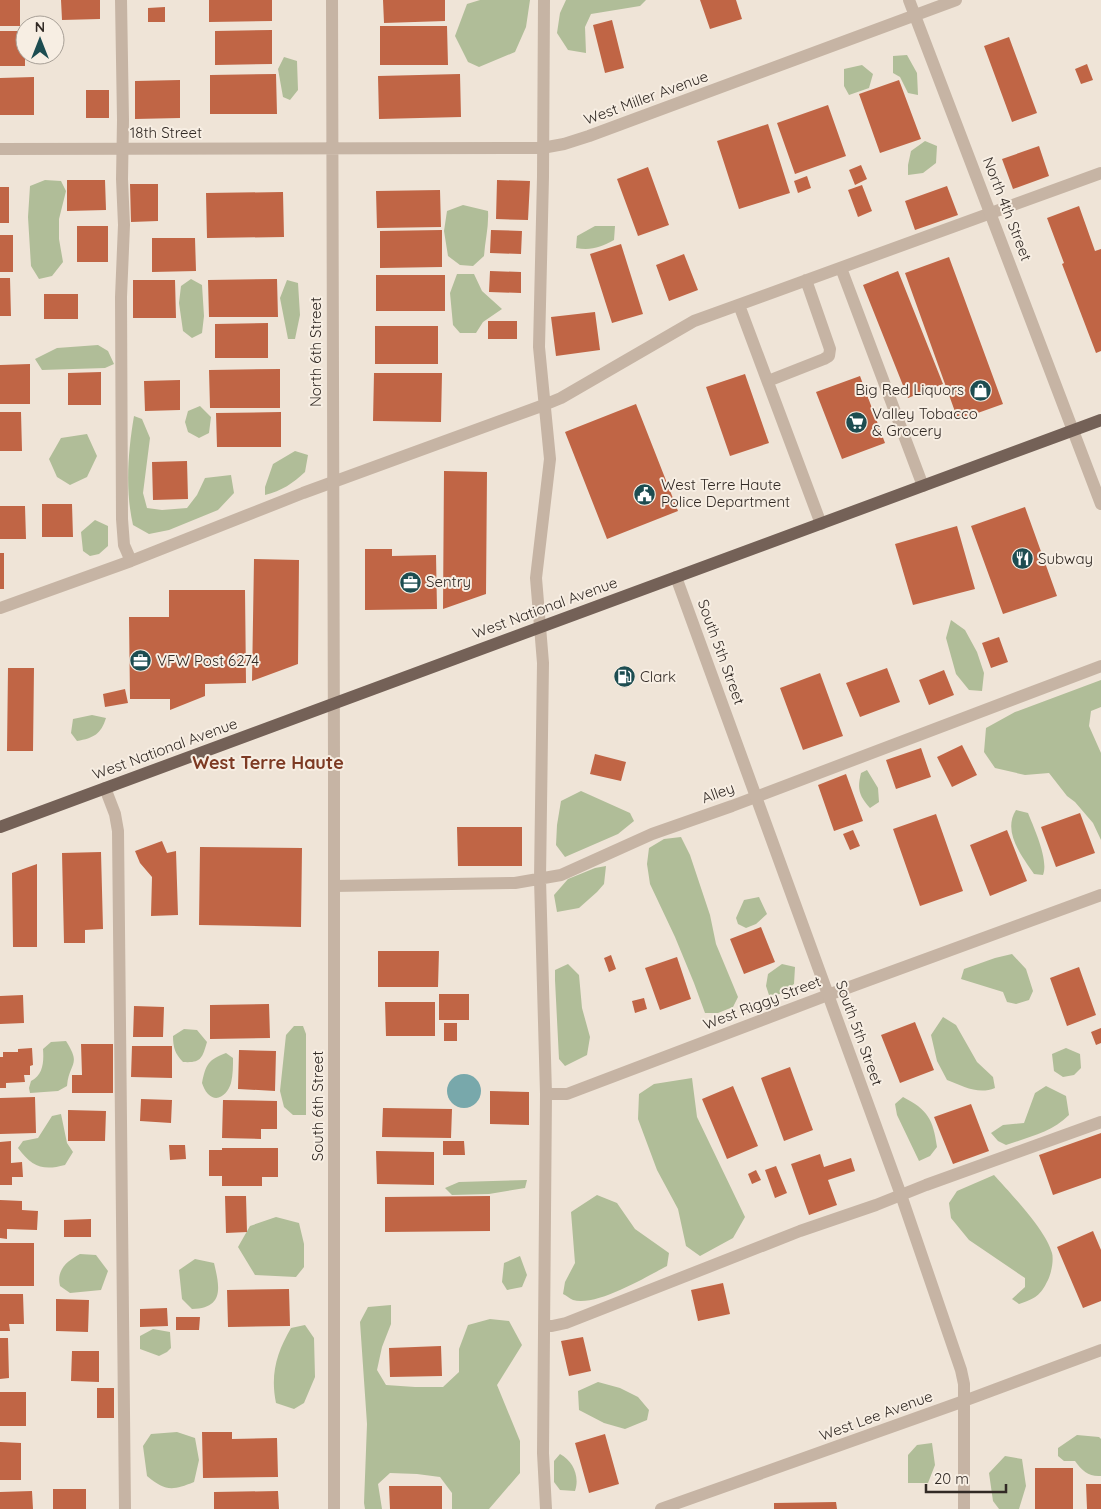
<svg xmlns="http://www.w3.org/2000/svg" width="1101" height="1509" viewBox="0 0 1101 1509" font-family="Quicksand,sans-serif">
  <style>
    .green { fill: #b0bd98 }
    .water { fill: #78a8ab }
    .building { fill: #c06545 }
    .lines { fill: none; stroke-linecap: round; stroke-linejoin: round }
    .service { stroke: #c6b4a4; stroke-width: 12 }
    .minor { stroke: #c6b4a4; stroke-width: 12 }
    .primary { stroke: #746157; stroke-width: 12 }
    .labels { text-anchor: middle; stroke-width: 4; stroke-linejoin: round; paint-order: stroke }
    .street-label { font-size: 15px; fill: #322a25; stroke: #f7eee3 }
    .poi-label { font-size: 15px; fill: #322a25; stroke: #f7eee3; text-anchor: start }
    .quarter-label { font-size: 18px; font-weight: bold; fill: #7d3a23; stroke: #f7eee3 }
  </style>
  <rect width="100%" height="100%" fill="#efe4d7"/>
  <!-- green -->
  <path class="green" d="M480,0H530L526,27L515,52L479,67L468,62L455,36L467,4Z
    M566,0H646L640,6L591,14L585,27L586,53L568,50L557,33L560,13Z
    M907,55L917,73L918,95L908,93L900,77L893,73V56Z
    M284,57L297,61L298,90L290,100L283,97L278,69Z
    M862,65L873,74L869,88L849,95L844,86V69Z
    M925,141L937,146L936,163L923,173L908,175V165L911,151Z
    M45,180L61,181L66,191L59,219V239L63,262L52,276L39,279L31,266L28,217L30,186Z
    M463,205L488,211C489,226 485,241 484,256L473,266L460,265L448,256L444,231L447,211Z
    M595,226H615L614,240C601,247 591,251 576,248L577,236Z
    M457,274H474L482,291L502,309L483,322L476,333H460L453,325L450,293Z
    M191,279L202,285L204,316L202,333L192,338L183,331L179,303L181,286Z
    M287,280L298,283L300,315L295,339H288L280,298Z
    M98,345L108,351L114,364L105,368L42,370L35,359L57,348Z
    M200,406L211,417L209,433L199,438L188,432L185,422L188,411Z
    M134,416L142,419L150,438L143,493L147,508L162,510L187,508L197,495L205,478L231,475L234,493L218,510L169,530L149,534L133,525C125,490 128,451 134,416Z
    M87,434L97,456L87,477L70,485L57,477L49,459L61,438Z
    M295,451L308,455L305,472C293,483 282,491 265,495V487L273,464Z
    M95,520L108,526V546L99,554L90,556L83,551L81,532Z
    M951,620L965,630L977,652L984,673L982,691L969,690L956,674L946,638Z
    M1101,680V707L1091,711L1089,726L1101,753V840L1093,823L1075,802L1067,796L1049,773L1025,775L995,768L984,752L986,728L1015,712Z
    M92,715L106,718C101,734 94,738 77,741L71,733L73,719Z
    M867,770L878,788L879,802L870,808C859,795 857,790 861,773Z
    M581,791L630,813L634,821L618,834L565,857L556,845L557,825L561,801Z
    M1016,810L1028,813C1034,828 1049,860 1043,875L1034,874C1022,856 1002,832 1016,810Z
    M681,837L690,855L710,915L716,944L738,997L733,1007L718,1013H705L694,983L675,937L650,884L647,864L649,848L664,839Z
    M606,866L604,884L597,892L579,908L557,912L554,895L568,879L595,868Z
    M759,897L767,914L756,924L746,928L738,924L736,918L744,900Z
    M1012,954L1026,969L1033,991L1029,1000L1016,1004L1007,1002L1003,992L961,979L964,969L995,958Z
    M568,964L579,975L582,1008L590,1037L587,1055L565,1066L559,1059L555,980V970Z
    M782,964L795,967L794,984L780,994L769,995L766,986L768,974Z
    M943,1017L956,1025L977,1062L993,1077L995,1088C978,1095 963,1086 947,1080L937,1061L931,1035Z
    M294,1026H303L306,1034V1115H293L284,1107L280,1091L286,1035Z
    M184,1029L197,1030L207,1042C202,1059 201,1063 183,1062C175,1054 173,1047 173,1036Z
    M66,1041C82,1066 69,1062 67,1086L58,1091L30,1093L29,1088L31,1081C43,1075 44,1062 43,1049L51,1042Z
    M1066,1048L1080,1054L1081,1068L1074,1075L1063,1077L1054,1071L1052,1054Z
    M226,1053L233,1058C233,1066 233,1075 231,1083C228,1093 218,1104 208,1094C205,1091 203,1086 202,1083C206,1064 208,1060 226,1053Z
    M692,1078L697,1117L745,1217L733,1238L700,1256L686,1246L678,1209L657,1170L638,1119L639,1094L654,1084Z
    M1046,1086L1066,1096L1069,1115C1052,1132 1029,1137 1006,1145L998,1141L991,1133L1003,1125L1024,1123L1035,1093Z
    M903,1097C928,1110 933,1119 937,1147L930,1156L919,1161L897,1115L895,1104Z
    M61,1114L67,1143L73,1152L65,1165C43,1171 32,1167 18,1148L23,1141L38,1138L52,1116Z
    M994,1175C1011,1194 1046,1230 1052,1253C1054,1260 1051,1274 1048,1280C1040,1296 1036,1298 1019,1304L1012,1299L1025,1287V1278L969,1240L951,1218L949,1203L957,1191Z
    M527,1180L525,1188L489,1194L452,1195L445,1188L459,1182Z
    M597,1195L617,1203L635,1229L669,1253L667,1266C646,1277 596,1307 573,1300C570,1299 566,1295 563,1294L565,1282L575,1263L571,1212Z
    M276,1217L299,1223L304,1244V1267L296,1277L255,1275L238,1247L250,1226Z
    M80,1254L96,1255L108,1271L101,1290L70,1293L60,1286C56,1270 67,1261 80,1254Z
    M520,1256L527,1275L522,1287L507,1290L502,1282L504,1263Z
    M195,1259L214,1263C220,1288 224,1308 192,1309L182,1299L179,1270Z
    M391,1305V1324L382,1347L377,1370L386,1385L415,1387H443L459,1372V1349L468,1325L490,1319L509,1321L522,1345L497,1385L520,1441V1473L489,1509H452V1493L440,1477L417,1474L390,1473L378,1484L382,1509H365L364,1503L367,1424L360,1322L368,1307Z
    M305,1325L314,1338L315,1377L304,1403L294,1409L276,1403C270,1374 277,1352 291,1328Z
    M153,1329L170,1332L171,1348L167,1352L159,1356L140,1349V1336Z
    M598,1382L620,1388L638,1397L649,1410L647,1420L625,1429L604,1423L579,1410L578,1391Z
    M177,1432L195,1438L199,1460L194,1482C172,1491 165,1491 147,1476L143,1446L151,1434Z
    M1077,1435L1099,1437L1101,1439V1476C1089,1477 1082,1471 1075,1461H1064L1058,1456V1448Z
    M932,1443L935,1465L928,1483H908V1455L917,1445Z
    M560,1454C573,1461 580,1476 575,1491L560,1490L554,1482V1461Z
    M1005,1456L1022,1459L1026,1486L1019,1509H999L993,1501L989,1473Z"/>
  <!-- water -->
  <path class="water" d="M447 1091a17 17 0 1 1 34 0a17 17 0 1 1-34 0Z"/>
  <!-- building -->
  <path class="building" d="M0,0H20V26H0Z
    M61,0H100V19L62,20Z
    M209,0H272V21L209,22Z
    M383,0H445V21L384,23Z
    M700,0H736L742,19L710,29Z
    M165,7V22H148V8Z
    M612,20L624,68L605,73L593,25Z
    M380,26H447L448,65H380Z
    M272,30V64L215,65V31Z
    M0,31H25V66H0Z
    M1009,37L1037,113L1012,122L984,46Z
    M1087,64L1093,80L1081,84L1075,69Z
    M276,74L277,114H210V75Z
    M460,74L461,117L379,119L378,76Z
    M34,77V115H0V78Z
    M180,80V118L135,119V81Z
    M899,80L921,139L880,153L859,94Z
    M86,90H109V118H86Z
    M828,105L846,156L795,174L777,123Z
    M768,124L790,193L739,209L717,141Z
    M1039,146L1049,176L1013,189L1002,159Z
    M861,165L867,179L855,185L849,170Z
    M648,167L669,225L638,236L617,179Z
    M807,176L811,188L798,193L794,181Z
    M67,180H105L106,210L67,211Z
    M497,180L530,181L528,220L496,219Z
    M130,184H158V221L131,222Z
    M862,185L872,211L858,217L848,190Z
    M947,186L958,215L915,230L905,201Z
    M0,187H9V223H0Z
    M440,190L441,227L377,228L376,191Z
    M283,192L284,237L207,238L206,193Z
    M1079,206L1095,251L1101,249V351L1096,353L1062,264L1064,263L1047,218Z
    M77,226H108V262H77Z
    M442,230V267L380,268V231Z
    M491,230L522,231L521,254L490,253Z
    M0,235H13V272H0Z
    M152,238H195L196,271L152,272Z
    M621,244L643,314L612,323L590,254Z
    M684,254L698,290L669,301L656,265Z
    M949,257L1003,404L958,420L905,273Z
    M490,271L521,272V293L489,292Z
    M898,271L943,384L908,398L863,285Z
    M376,275H445V311H376Z
    M0,278H10L11,316H0Z
    M277,279L278,317H209L208,280Z
    M133,280H175L176,318H133Z
    M44,294H78V319H44Z
    M595,312L600,350L556,356L551,317Z
    M488,321H517V339H488Z
    M268,323V358H215V324Z
    M375,326H438V364H375Z
    M30,364V404H0V365Z
    M280,369V408H210L209,370Z
    M101,372V405H68V373Z
    M374,373H442L441,422L373,421Z
    M745,374L769,443L730,456L706,387Z
    M860,376L885,443L842,459L816,392Z
    M180,380V410L145,411L144,381Z
    M636,404L678,511L607,539L565,432Z
    M0,412H21L22,451H0Z
    M281,412V447H217L216,413Z
    M187,461L188,499L153,500L152,462Z
    M444,471L487,472L486,594L443,609Z
    M42,504H72L73,537H42Z
    M0,506H25L26,539H0Z
    M1025,507L1057,596L1003,614L971,526Z
    M957,526L975,589L913,605L895,544Z
    M365,549H392V556L436,555L437,609L365,610Z
    M0,553H4V589H0Z
    M254,559L299,560L298,664L252,681Z
    M169,590H245L246,683L205,684V696L170,710V699H130L129,617H169Z
    M999,637L1008,662L991,668L982,643Z
    M8,668H34L33,751H7Z
    M887,668L900,702L860,717L846,683Z
    M944,670L954,695L929,705L919,680Z
    M820,673L843,736L803,750L780,688Z
    M125,689L128,703L105,707L103,694Z
    M962,745L977,775L952,787L937,757Z
    M921,748L931,777L896,789L886,760Z
    M595,754L626,762L621,781L590,774Z
    M846,774L863,821L834,831L818,785Z
    M1080,813L1095,853L1056,867L1041,827Z
    M936,814L963,891L920,906L893,829Z
    M457,827H522V866H458Z
    M853,830L860,846L850,850L843,834Z
    M1007,830L1027,881L990,896L970,845Z
    M162,841L167,853L176,851L178,915L151,916L152,877L140,863L135,851Z
    M200,847L302,848L301,927L199,925Z
    M101,852L103,929L85,930V943H64L62,853Z
    M37,864V947H13L12,873Z
    M761,927L775,962L744,974L730,939Z
    M378,951H439L438,987H378Z
    M611,955L616,969L609,972L604,958Z
    M677,957L691,999L660,1010L645,968Z
    M1079,967L1096,1015L1067,1026L1050,978Z
    M439,994H469V1020H439Z
    M23,995L24,1023L0,1024V996Z
    M644,998L647,1009L635,1013L632,1001Z
    M385,1002H435V1036H386Z
    M269,1004L270,1038L210,1039V1005Z
    M134,1006L164,1007L163,1037H133Z
    M915,1022L934,1070L900,1083L881,1035Z
    M444,1023H457V1041H444Z
    M1101,1028V1043L1096,1045L1091,1032Z
    M81,1044H113V1093H72V1075H82Z
    M132,1046H172V1078L131,1077Z
    M32,1048L33,1065L30,1066V1075H24L25,1082L6,1083V1088H0V1057H3V1052H18V1049Z
    M239,1050L276,1051L275,1091L238,1089Z
    M790,1067L813,1130L784,1141L761,1078Z
    M733,1086L758,1146L727,1159L702,1099Z
    M490,1091L529,1092V1125L490,1124Z
    M35,1097L36,1133L0,1134V1098Z
    M141,1099L172,1100L171,1123L140,1121Z
    M223,1100L277,1101V1129H261V1139L222,1138Z
    M971,1104L989,1151L953,1164L934,1117Z
    M383,1108L452,1109L451,1138L382,1137Z
    M68,1110L106,1111L105,1141H68Z
    M1101,1133V1178L1053,1195L1039,1155Z
    M11,1141V1163L22,1162L23,1177H12V1185H0V1142Z
    M443,1141H464L465,1155H443Z
    M169,1145H185L186,1159L170,1160Z
    M222,1148H278V1177H262V1186H222V1176H209V1150H222Z
    M376,1151L434,1152V1185L377,1184Z
    M820,1154L824,1167L851,1158L855,1171L828,1180L837,1205L809,1215L791,1164Z
    M776,1166L787,1193L775,1198L765,1170Z
    M756,1170L761,1180L752,1184L748,1174Z
    M225,1196H246L247,1232L226,1233Z
    M490,1196V1231L385,1232V1197Z
    M0,1200L22,1201V1210L38,1211L37,1230L7,1229V1239L0,1238Z
    M91,1219V1237H64V1220Z
    M1093,1231L1101,1250V1301L1083,1308L1057,1247Z
    M0,1243H34V1286H0Z
    M723,1283L730,1314L698,1321L691,1290Z
    M289,1289L290,1326L228,1327L227,1290Z
    M0,1294H23L24,1324H9L10,1331H0Z
    M56,1299L89,1300L88,1332L56,1331Z
    M167,1308L168,1326L140,1327V1309Z
    M176,1317H200L199,1330H176Z
    M583,1337L591,1371L569,1376L561,1341Z
    M0,1338H8L9,1378L0,1379Z
    M441,1346L442,1376L390,1377L389,1348Z
    M72,1351H99V1382L71,1381Z
    M97,1388H114V1418H97Z
    M0,1392H26V1426H0Z
    M202,1432H232V1439L277,1438L278,1477L203,1478Z
    M605,1434L619,1484L589,1493L575,1443Z
    M0,1442L21,1443V1480H0Z
    M1035,1468H1073V1509H1035Z
    M1086,1484H1101V1509H1087Z
    M389,1486H442V1509H390Z
    M53,1489H86V1509H53Z
    M32,1491L33,1509H0V1492Z
    M278,1491L279,1509H214V1492Z
    M836,1502L837,1509H774V1503Z"/>
  <g class="lines">
    <!-- service -->
    <path class="service" d="M121,0L123,120L122,179L124,225L121,297L122,519L124,545L131,561
      M544,0L543,177L539,347L550,459L536,578L543,663L540,879L546,1094L543,1453L546,1509
      M841,268L923,486
      M739,305L821,524
      M768,381L824,359L829,356L830,349L806,280
      M0,608L131,561L303,493L544,405L561,398L694,321L1101,173
      M105,788L115,814L118,831C121,1057 124,1283 125,1509
      M334,886L515,883L561,875L652,834L732,806L1101,666
      M546,1094H567L828,995
      M544,1326H552L566,1323L800,1231L876,1205L926,1185L1101,1122
      M661,1509L964,1401"/>
    <!-- minor -->
    <path class="minor" d="M332,0L334,761V1509
      M909,0L1101,504
      M0,149L542,148L564,144L589,136L956,0
      M676,577L901,1195L961,1370L964,1384V1509
      M828,995L1101,895
      M964,1401L1101,1350"/>
    <!-- primary -->
    <path class="primary" d="M0,827L1101,420"/>
  </g>
  <!-- icons -->
  <defs>
    <symbol id="shop-disc" viewBox="-11 -11 22 22"><circle r="9.5" fill="#1d4d51" stroke="#f7eee3"/><path d="M-5-2.5h2.3a2.7 3.5 0 0 1 5.4 0H5L5.5 6h-11ZM-1.5-2.5h3a1.5 2.3 0 0 0-3 0Z" fill="#fff"/></symbol>
    <symbol id="supermarket-disc" viewBox="-11 -11 22 22"><circle r="9.5" fill="#1d4d51" stroke="#f7eee3"/><path d="M-6-5.5h2.5l.6 2H6L4.5 2H-2.5L-4.4-4H-6ZM-1.5 3.2a1.3 1.3 0 1 0 .1 0ZM3 3.2a1.3 1.3 0 1 0 .1 0Z" fill="#fff"/></symbol>
    <symbol id="civic-disc" viewBox="-11 -11 22 22"><circle r="9.5" fill="#1d4d51" stroke="#f7eee3"/><path d="M-.6-6.5H3V-4.5H.6V-3L4-1V1h2V6H-6V1h2V-1L-.6-3ZM-1.2 2.5V6h2.4V2.5Z" fill="#fff"/></symbol>
    <symbol id="restaurant-disc" viewBox="-11 -11 22 22"><circle r="9.5" fill="#1d4d51" stroke="#f7eee3"/><path d="M-5-6h1v4h1v-4h1v4h1v-4h1v5L-1.5 .5V6h-2V.5L-5-1ZM5-6V6H3V1.5H1.5Q1.5-4 5-6Z" fill="#fff"/></symbol>
    <symbol id="office-disc" viewBox="-11 -11 22 22"><circle r="9.5" fill="#1d4d51" stroke="#f7eee3"/><path d="M-6-3h4V-5.5h4V-3h4V5H-6ZM-1-4.5V-3h2v-1.5ZM-6 0V1H6V0Z" fill="#fff"/></symbol>
    <symbol id="fuel-disc" viewBox="-11 -11 22 22"><circle r="9.5" fill="#1d4d51" stroke="#f7eee3"/><path d="M-5.5-6h7V0h2V4h1.3V-2.5L3-4.5l.8-.8L6-3V5H2.5V1h-1V6h-7ZM-4.2-4.7v3.2H.2V-4.7Z" fill="#fff"/></symbol>
  </defs>
  <g fill-rule="evenodd">
    <use href="#shop-disc" x="968" y="378" width="25" height="25"/>
    <use href="#supermarket-disc" x="844" y="410" width="25" height="25"/>
    <use href="#civic-disc" x="632" y="482" width="25" height="25"/>
    <use href="#restaurant-disc" x="1010" y="546" width="25" height="25"/>
    <use href="#office-disc" x="398" y="570" width="25" height="25"/>
    <use href="#office-disc" x="128" y="648" width="25" height="25"/>
    <use href="#fuel-disc" x="612" y="664" width="25" height="25"/>
  </g>
  <g class="labels">
    <!-- street labels -->
    <g class="street-label">
      <text transform="translate(646 98) rotate(-20)" y="5">West Miller Avenue</text>
      <text x="166" y="138">18th Street</text>
      <text transform="translate(1007 209) rotate(69)" y="5">North 4th Street</text>
      <text transform="translate(316 352) rotate(-90)" y="5">North 6th Street</text>
      <text transform="translate(545 608) rotate(-20)" y="5">West National Avenue</text>
      <text transform="translate(721 652) rotate(70)" y="5">South 5th Street</text>
      <text transform="translate(165 749) rotate(-20)" y="5">West National Avenue</text>
      <text transform="translate(718 793) rotate(-20)" y="5">Alley</text>
      <text transform="translate(762 1003) rotate(-21)" y="5">West Riggy Street</text>
      <text transform="translate(859 1033) rotate(70)" y="5">South 5th Street</text>
      <text transform="translate(318 1106) rotate(-90)" y="5">South 6th Street</text>
      <text transform="translate(876 1416) rotate(-20)" y="5">West Lee Avenue</text>
    </g>
    <!-- poi labels -->
    <g class="poi-label">
      <text x="964" y="395" text-anchor="end">Big Red Liquors</text>
      <text x="872" y="419">Valley Tobacco<tspan x="872" dy="17">&amp; Grocery</tspan></text>
      <text x="661" y="490">West Terre Haute<tspan x="661" dy="17">Police Department</tspan></text>
      <text x="1038" y="564">Subway</text>
      <text x="426" y="587">Sentry</text>
      <text x="157" y="666">VFW Post 6274</text>
      <text x="640" y="682">Clark</text>
    </g>
    <!-- quarter labels -->
    <g class="quarter-label">
      <text x="268" y="769">West Terre Haute</text>
    </g>
  </g>
  <!-- north arrow -->
  <g transform="translate(40 40)"><circle r="24" fill="#f7eee3" stroke="#a8a097"/>
  <path d="M0-4L9 19L0 12L-9 19Z" fill="#1d4d51"/>
  <text y="-8" font-size="14" font-weight="bold" text-anchor="middle" fill="#322a25">N</text>
  </g>
  <!-- scale -->
  <path d="M926 1484v8h80v-8" fill="none" stroke="#322a25" stroke-width="2.5"/>
  <text x="934" y="1484" font-size="15" fill="#322a25" stroke="#f7eee3" stroke-width="4" paint-order="stroke">20 m</text>
</svg>
